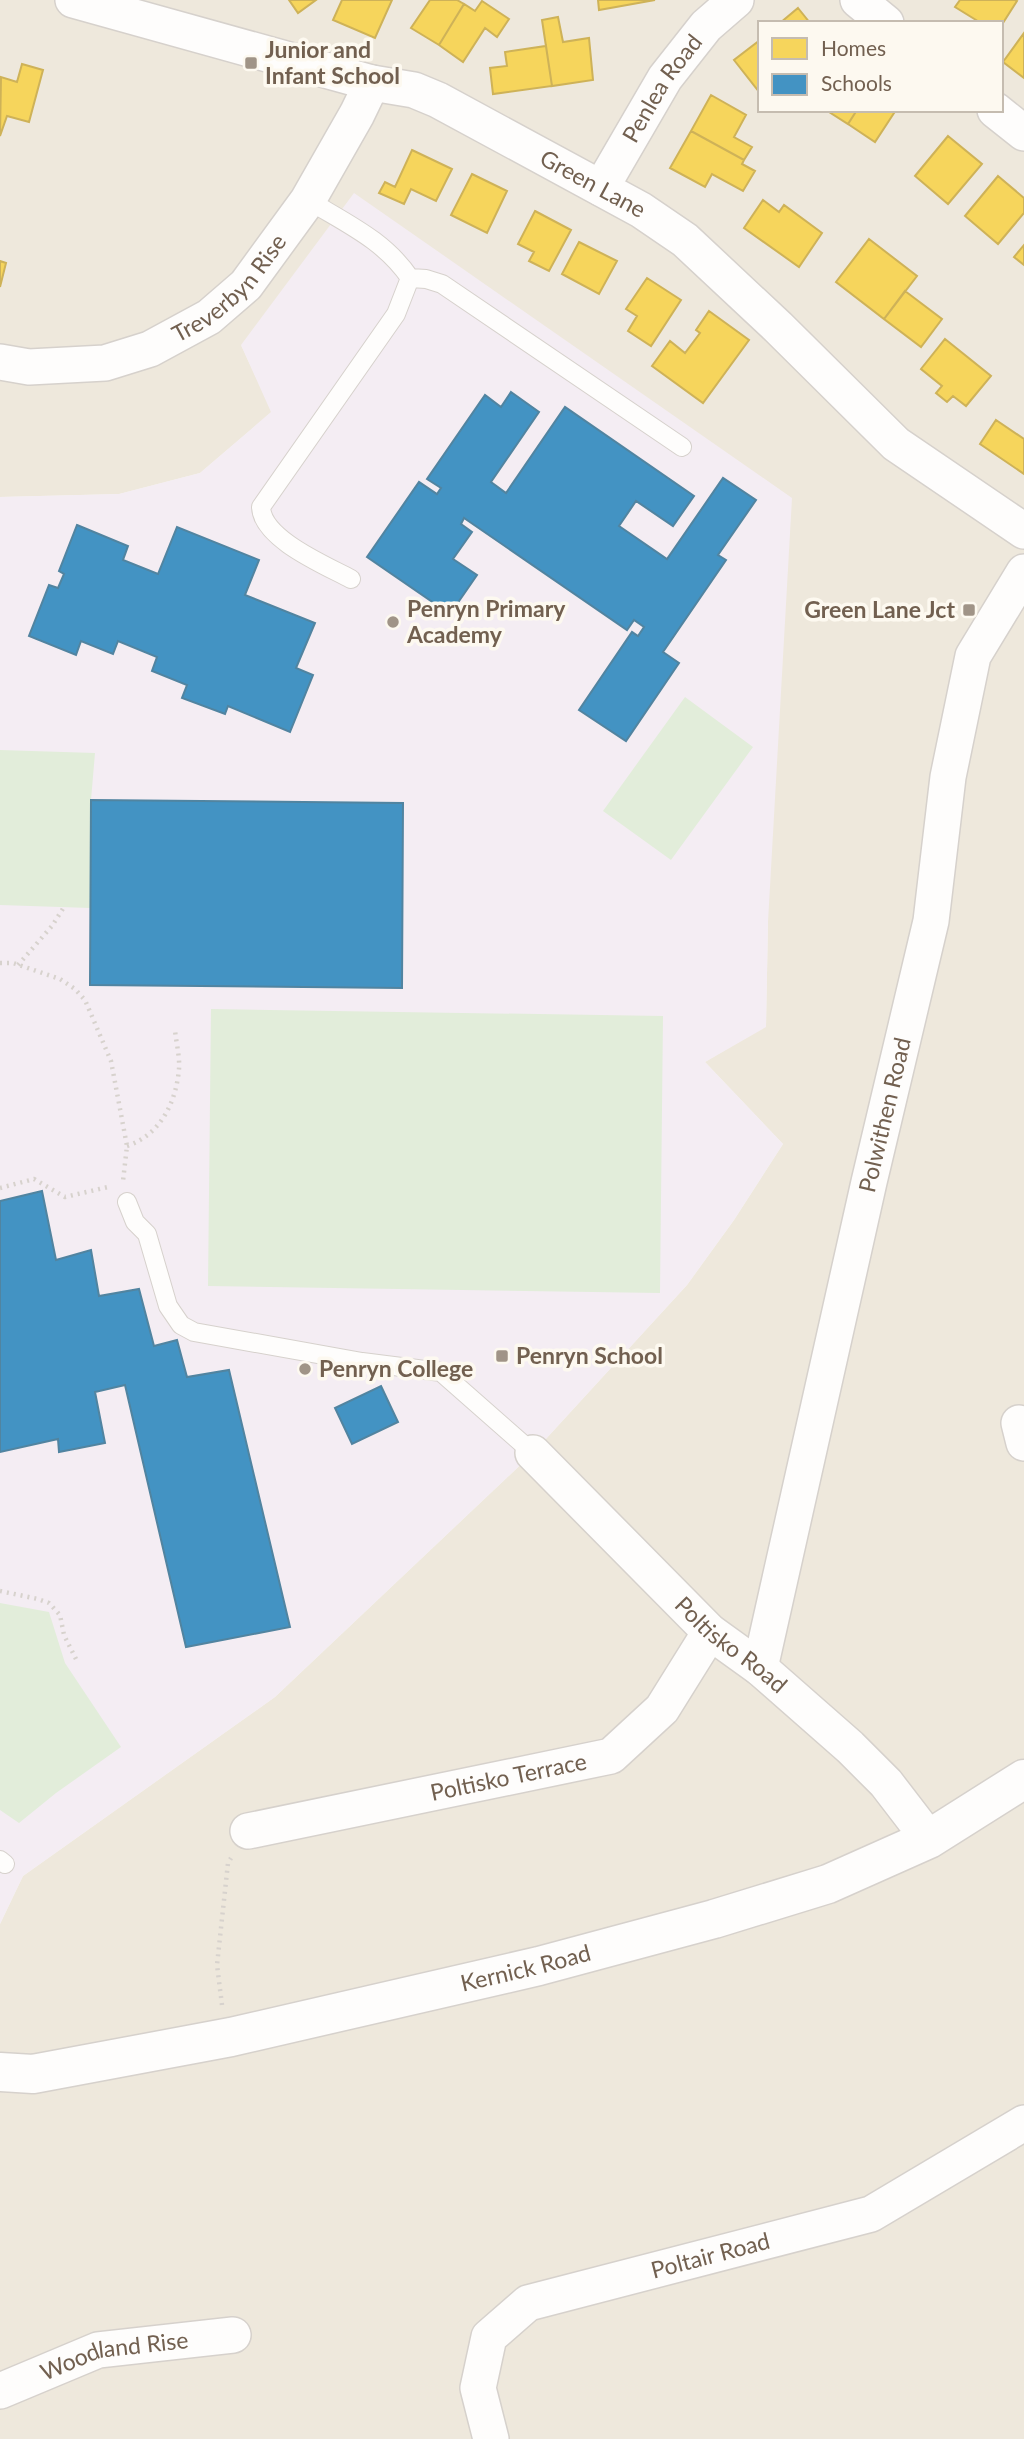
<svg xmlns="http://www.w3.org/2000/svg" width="1024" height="2439" viewBox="0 0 1024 2439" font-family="Lato,sans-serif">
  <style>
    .residential { fill: #eee8dc; fill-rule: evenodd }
    .education { fill: #f4edf3 }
    .green { fill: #e2edda }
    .homes { fill: #f6d55c; stroke: #ceb258; stroke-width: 2 }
    .schools { fill: #4393c3; stroke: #5184a0; stroke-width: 2 }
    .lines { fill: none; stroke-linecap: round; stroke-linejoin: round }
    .service-casing { stroke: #d6d1cc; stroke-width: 20 }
    .minor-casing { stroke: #d6d1cc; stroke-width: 38 }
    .tertiary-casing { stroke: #d6d1cc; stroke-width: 41 }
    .path { stroke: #d7d2cd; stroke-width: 4.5; stroke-dasharray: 2 5; stroke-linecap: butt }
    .service { stroke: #fefdfc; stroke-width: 18 }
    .minor { stroke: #fefdfc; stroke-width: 35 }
    .tertiary { stroke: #fefdfc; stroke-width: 38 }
    .poi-dot { fill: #a09487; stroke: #fdf9f0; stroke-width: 2.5 }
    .labels { text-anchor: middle; stroke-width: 7; stroke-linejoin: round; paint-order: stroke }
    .poi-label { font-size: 23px; font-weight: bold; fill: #726050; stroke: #fdf9f0; text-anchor: start }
    .street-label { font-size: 23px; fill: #726050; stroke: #fdf9f0 }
  </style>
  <rect width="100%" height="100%" fill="#f6f4ee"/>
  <!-- residential -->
  <path class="residential" d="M0,0H1024V2439H0V1924L23,1876L275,1697L533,1453L687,1285L734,1220L783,1144L705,1062L766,1026L768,922L241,345L272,412L200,473L119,494L0,497ZM760,23H1001V110H760Z"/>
  <!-- education -->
  <path class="education" d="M354,193L792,498L768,922L766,1027L705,1062L783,1144L734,1220L687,1285L533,1453L275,1697L23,1876L0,1924V497L119,494L200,473L271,412L241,345Z"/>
  <!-- green -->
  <path class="green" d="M685,697L753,747L671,860L603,811Z
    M0,750L95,753L91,800L90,908L0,905Z
    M211,1009L663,1016L660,1293L208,1286Z
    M0,1603L49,1612L65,1663L121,1747L56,1793L19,1823L0,1810Z"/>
  <!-- homes -->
  <path class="homes" d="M289,0H316L298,13Z
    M342,0H392L375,38L333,20Z
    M430,0H457L464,4L439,45L411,28Z
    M598,0H655L599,10Z
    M960,0H1015L1017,1L1001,26V23H981L955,7Z
    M482,1L509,19L497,37L485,28L463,62L439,45L464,4L475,11Z
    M798,8L810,23H780Z
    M558,17L563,42L589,38L593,80L552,86L542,20Z
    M1024,33V78L1003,62Z
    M760,40V93L734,60Z
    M546,46L552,86L493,94L490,68L507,66L505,52Z
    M22,64L43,70L29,122L7,116L0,136L1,77L17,82Z
    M711,95L746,115L734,137L752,147L744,160L691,131Z
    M826,110H857L848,124Z
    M857,110H896L875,142L848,124Z
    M691,131L744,160L742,164L755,171L743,191L712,174L705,187L670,168Z
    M948,136L982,164L948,204L915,176Z
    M412,150L452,169L436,201L411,189L404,204L379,193L385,182L395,187Z
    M472,174L507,191L487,233L451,215Z
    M998,176L1024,198V213L998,244L965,216Z
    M763,200L779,212L784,205L822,233L799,267L744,228Z
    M535,211L571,230L549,271L529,261L534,252L518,244Z
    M869,239L917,276L884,319L836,282Z
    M579,242L617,261L599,294L562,274Z
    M1024,245V265L1014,257Z
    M0,261L6,263L0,287Z
    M647,278L681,300L651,346L628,331L637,316L626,309Z
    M905,291L942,319L921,347L884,319Z
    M709,311L749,340L703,403L652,366L670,341L685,353L700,333L696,330Z
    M945,339L991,376L966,406L953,396L947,402L936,393L942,386L921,369Z
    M996,420L1024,439V474L980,444Z"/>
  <!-- schools -->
  <path class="schools" d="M511,392L539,412L491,482L506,493L565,407L694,496L673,526L636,501L619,526L667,559L723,478L756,500L718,555L726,560L663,652L679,663L626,741L579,710L632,632L638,636L644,627L634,620L627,630L464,518L461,524L472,532L453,559L477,575L450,614L367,557L419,482L437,494L441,488L427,479L485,395L501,407Z
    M77,525L128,546L123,560L158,574L177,527L259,560L245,595L315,623L296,668L313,675L290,732L228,706L225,714L182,698L187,685L152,671L157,657L118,641L113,654L81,641L76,655L29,636L49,585L58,588L64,574L59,571Z
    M91,800L403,803L402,988L90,985Z
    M42,1191L56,1260L91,1250L99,1296L139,1289L154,1346L177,1340L187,1377L229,1370L290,1627L186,1647L125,1385L95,1392L105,1443L59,1452L58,1439L0,1452V1201Z
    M381,1386L398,1422L352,1444L335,1408Z"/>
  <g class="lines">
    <defs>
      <path id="service" d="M308,200C347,224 384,240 410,278L396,314L261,507C262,539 325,565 351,579
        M410,278L426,279L442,284L682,447
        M127,1202L135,1222L147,1234L168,1306L181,1325L194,1332L362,1362L441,1372L533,1453
        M0,1860L5,1864"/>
      <g id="minor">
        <path id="s1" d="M73,0L372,83L414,90L438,100L641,210L685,240L778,327L896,444L1024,531"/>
        <path d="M858,0L886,23"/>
        <path d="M995,110L1024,133"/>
        <path id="s2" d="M601,188L665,78L706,26L736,0"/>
        <path id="s3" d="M0,362L29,367L105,363L150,349L209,317L246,285L308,200L357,114L372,83"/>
        <path d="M1019,1423L1024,1443"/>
        <path id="s4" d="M533,1453L710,1632L760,1668L850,1747L886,1783L929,1839"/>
        <path id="s5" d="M760,1668L869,1182L931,921L948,777L973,656L1024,572"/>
        <path id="s6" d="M248,1831L611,1756L662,1709L710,1632"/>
        <path id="s7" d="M0,2391L98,2350L233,2335"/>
        <path id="s8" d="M491,2439L478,2388L489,2337L528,2303L871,2214L1024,2123"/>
      </g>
      <g id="tertiary">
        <path id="s9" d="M0,2072L33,2074L231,2037L539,1966L714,1919L828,1884L929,1839L1024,1779"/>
      </g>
    </defs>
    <!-- service casing -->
    <use href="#service" class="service-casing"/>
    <!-- minor casing -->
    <use href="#minor" class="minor-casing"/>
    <!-- tertiary casing -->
    <use href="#tertiary" class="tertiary-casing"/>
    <!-- path -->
    <path class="path" d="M0,963H13L60,979L75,989L85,1000L111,1061L127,1146L123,1181
      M18,965L52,926L64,907
      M127,1146C160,1135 176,1103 179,1069C180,1057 176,1042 175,1030
      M0,1188L34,1179L65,1197L108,1187
      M0,1591L38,1599L49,1603L60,1615L64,1635L76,1659
      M222,2005L217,1965L228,1863L231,1858"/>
    <!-- service -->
    <use href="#service" class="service"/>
    <!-- minor -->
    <use href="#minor" class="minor"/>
    <!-- tertiary -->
    <use href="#tertiary" class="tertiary"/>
  </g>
  <!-- markers -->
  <g class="poi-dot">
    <rect x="244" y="56" width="14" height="14" rx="3.5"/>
    <rect x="962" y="603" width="14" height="14" rx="3.5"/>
    <circle cx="393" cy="622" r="7"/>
    <rect x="495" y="1349" width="14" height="14" rx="3.5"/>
    <circle cx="305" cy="1369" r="7"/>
  </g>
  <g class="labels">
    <!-- poi labels -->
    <g class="poi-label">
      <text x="265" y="58">Junior and<tspan x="265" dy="26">Infant School</tspan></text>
      <text x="407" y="617">Penryn Primary<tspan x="407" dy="26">Academy</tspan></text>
      <text x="955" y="618" text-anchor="end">Green Lane Jct</text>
      <text x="516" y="1364">Penryn School</text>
      <text x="319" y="1377">Penryn College</text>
    </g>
    <!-- street labels -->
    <g class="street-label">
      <text dy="8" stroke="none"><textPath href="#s2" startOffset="117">Penlea Road</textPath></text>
      <text dy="8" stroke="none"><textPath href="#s1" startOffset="555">Green Lane</textPath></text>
      <text dy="8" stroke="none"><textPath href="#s3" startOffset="254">Treverbyn Rise</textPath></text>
      <text dy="8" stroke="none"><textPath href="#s5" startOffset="567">Polwithen Road</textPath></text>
      <text dy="8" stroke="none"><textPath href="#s4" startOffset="276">Poltisko Road</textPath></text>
      <text dy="8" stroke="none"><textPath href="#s6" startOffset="266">Poltisko Terrace</textPath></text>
      <text dy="8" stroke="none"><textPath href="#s9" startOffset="537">Kernick Road</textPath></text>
      <text dy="8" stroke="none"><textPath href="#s8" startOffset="345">Poltair Road</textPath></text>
      <text dy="8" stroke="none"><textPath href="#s7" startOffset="121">Woodland Rise</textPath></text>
    </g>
  </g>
  <!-- legend -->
  <rect x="758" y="21" width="245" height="91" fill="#fdf9f0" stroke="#c5bcb0" stroke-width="2"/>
  <rect x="772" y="38" width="35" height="21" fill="#f6d55c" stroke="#c5bcb0" stroke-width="2"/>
  <text x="821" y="56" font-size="21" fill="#726050">Homes</text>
  <rect x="772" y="74" width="35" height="21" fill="#4393c3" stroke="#c5bcb0" stroke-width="2"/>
  <text x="821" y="91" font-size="21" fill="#726050">Schools</text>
</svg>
